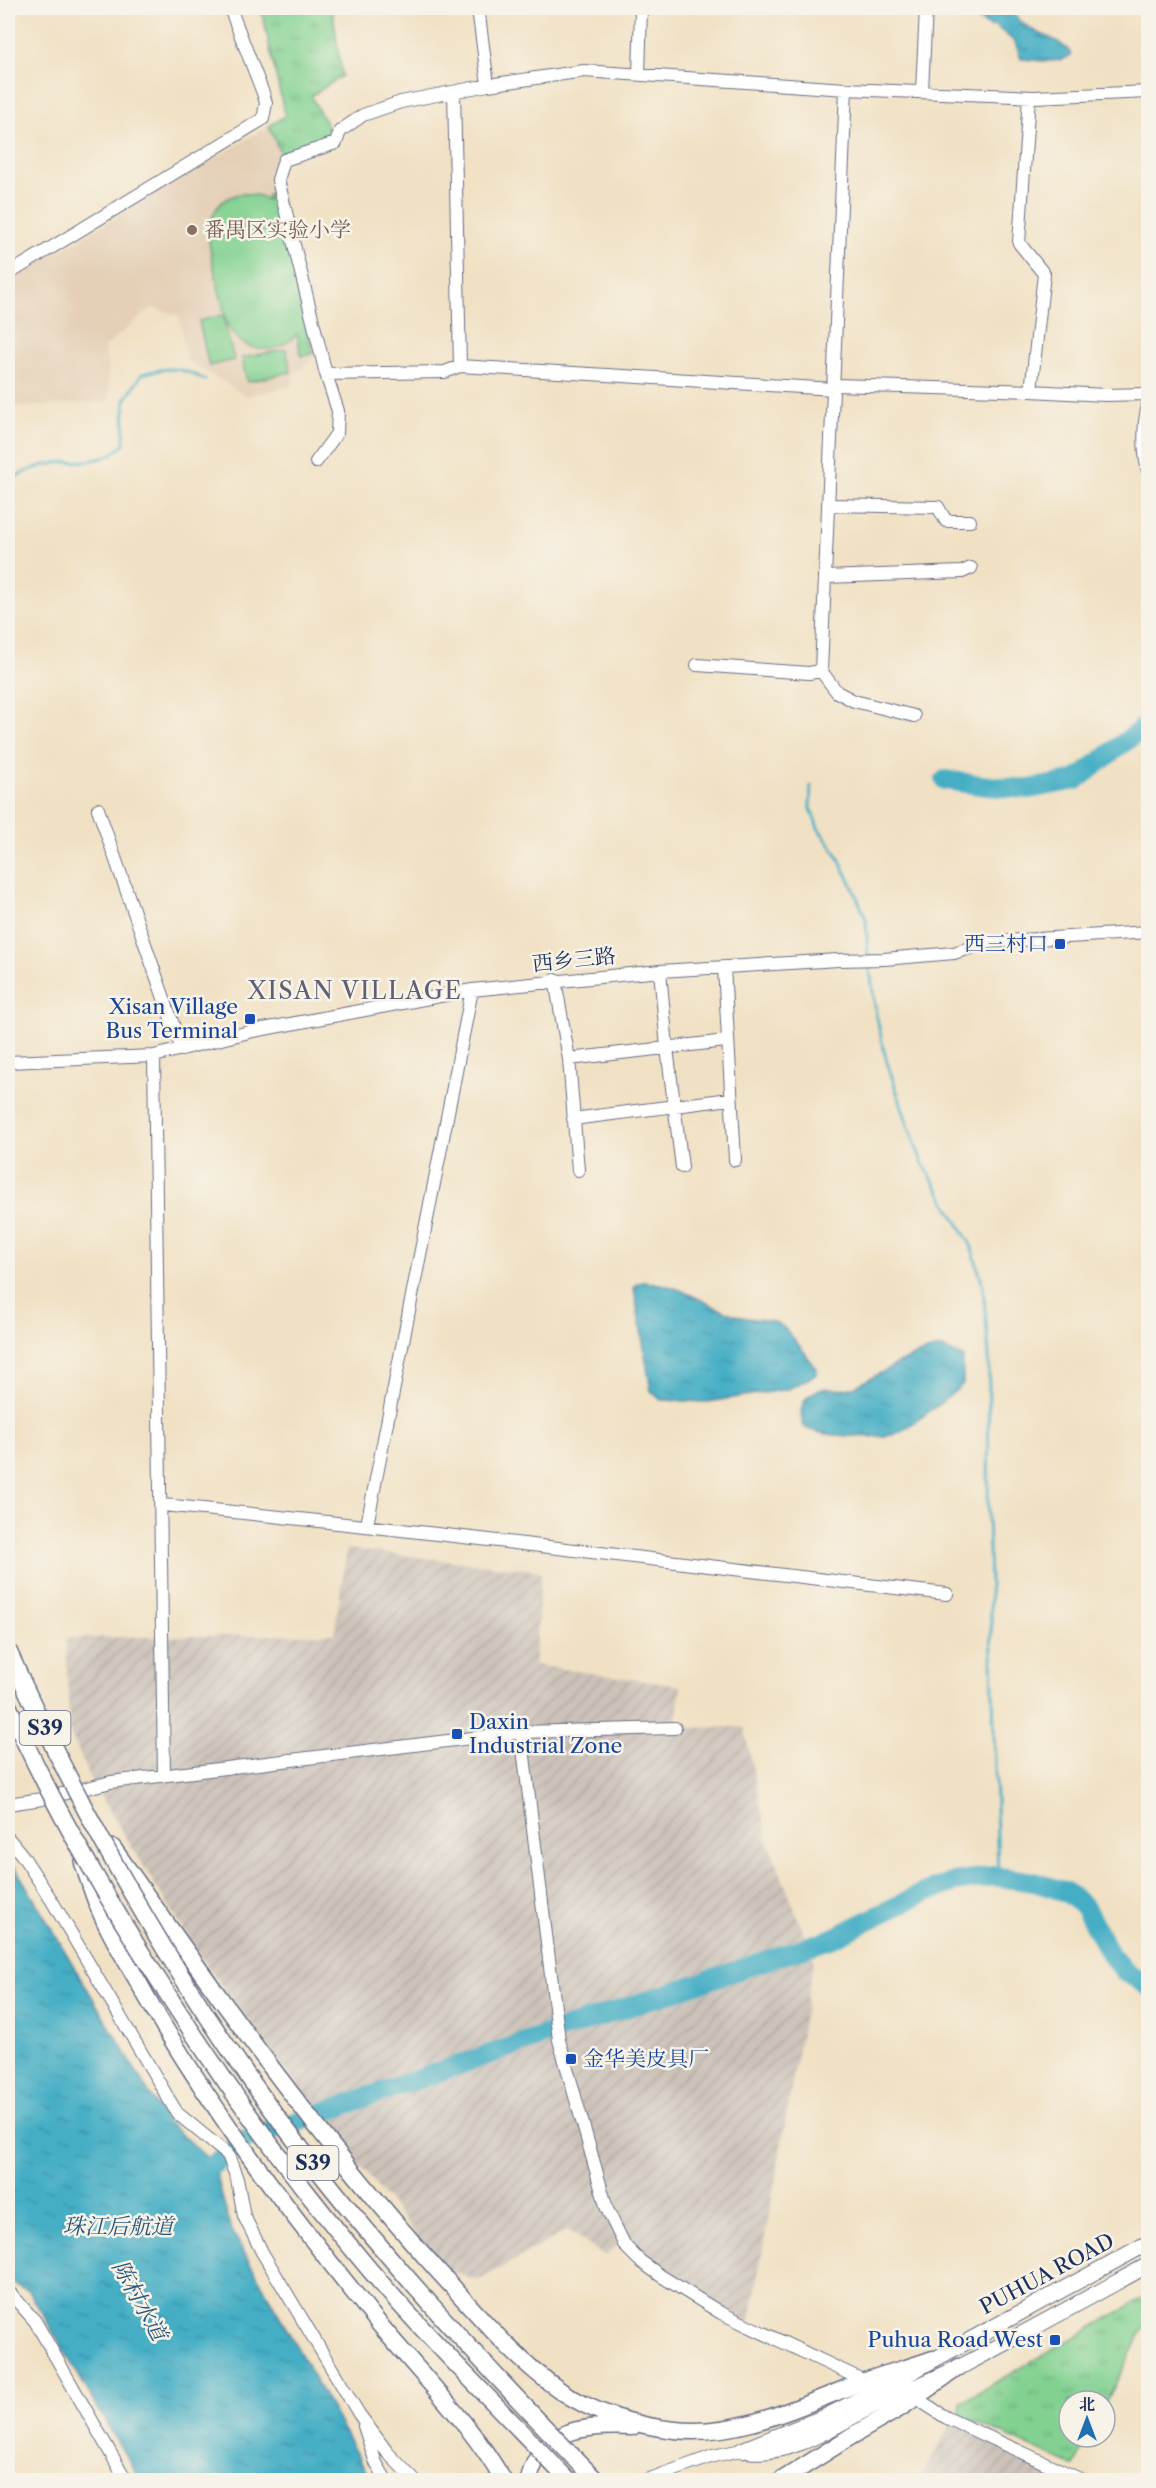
<svg xmlns="http://www.w3.org/2000/svg" width="1156" height="2488" viewBox="0 0 1156 2488" font-family="'Libre Caslon Text','Noto Serif SC',serif">
  <style>
    .built { fill: #e5d0b7 }
    .industrial { fill: url(#industrial-furrows) }
    .grass { fill: url(#grass-tufts); stroke: #4e8078; stroke-width: 1.5 }
    .park { fill: #82d191; stroke: #4e8078; stroke-width: 1.5 }
    .water { fill: url(#water-ripples); stroke: #306e92; stroke-width: 1.5 }
    .lines { fill: none; stroke-linecap: round; stroke-linejoin: round }
    .stream { stroke: #45aec5; stroke-width: 3 }
    .river { stroke: #45aec5; stroke-width: 20 }
    .minor-casing { stroke: #666d82; stroke-width: 14 }
    .major-casing { stroke: #666d82; stroke-width: 17 }
    .highway-casing { stroke: #666d82; stroke-width: 19 }
    .minor { stroke: #fff; stroke-width: 12 }
    .major { stroke: #fff; stroke-width: 15 }
    .highway { stroke: #fff; stroke-width: 16 }
    .highway-bridge-casing { stroke: #666d82; stroke-width: 19; stroke-linecap: butt }
    .highway-bridge { stroke: #fff; stroke-width: 16 }
    .education-dot { fill: #8d6e63; stroke: #f7f3e8; stroke-width: 2 }
    .transit-dot { fill: #1a4fb4; stroke: #f7f3e8; stroke-width: 2 }
    .labels { text-anchor: middle; stroke-width: 5; stroke-linejoin: round; paint-order: stroke }
    .shield { fill: #f7f3e8; stroke: #5d6a87; stroke-width: 1.5 }
    .shield-label { font-size: 20px; font-weight: bold; fill: #1b2f5e }
    .education-label { font-size: 21px; fill: #785e54; stroke: #f7f3e8; text-anchor: start }
    .transit-label { font-size: 21px; fill: #164399; stroke: #f7f3e8; text-anchor: end }
    .street-label { font-size: 21px; fill: #1b2f5e; stroke: #f7f3e8 }
    .water-label { font-size: 22px; font-style: italic; fill: #28557d; stroke: #f7f3e8 }
    .quarter-label { font-size: 24px; letter-spacing: 1.5px; fill: #615f74; stroke: #f7f3e8 }
  </style>
  <defs>
    <pattern id="industrial-furrows" width="10" height="10" patternUnits="userSpaceOnUse" patternTransform="scale(1.5)"><rect width="10" height="10" fill="#ccc2b9"/><path d="M-1 1l2-2M0 10L10 0M9 11l2-2" fill="none" stroke="#afa7a1"/></pattern>
    <pattern id="grass-tufts" width="24" height="20" patternUnits="userSpaceOnUse" patternTransform="scale(1.5)"><rect width="24" height="20" fill="#82d191"/><path d="M3 7l-1-3M5 7V3M7 7l1-3M15 17l-1-3M17 17v-4M19 17l1-3" fill="none" stroke="#6aaa7a"/></pattern>
    <pattern id="water-ripples" width="26" height="14" patternUnits="userSpaceOnUse" patternTransform="scale(1.5)"><rect width="26" height="14" fill="#45aec5"/><path d="M2 4q2-2 4 0t4 0M15 11q2-2 4 0t4 0" fill="none" stroke="#398ea3"/></pattern>
  </defs>
  <rect width="100%" height="100%" fill="#f7f3e8"/>
  <filter id="ink" filterUnits="userSpaceOnUse"><feTurbulence type="fractalNoise" baseFrequency=".0167" numOctaves="2"/><feDisplacementMap in="SourceGraphic" scale="12" xChannelSelector="R" yChannelSelector="G"/><feConvolveMatrix kernelMatrix="1 2 1 2 8 2 1 2 1" color-interpolation-filters="sRGB"/></filter>
  <filter id="wash" filterUnits="userSpaceOnUse"><feTurbulence type="fractalNoise" baseFrequency=".008" numOctaves="4" result="noise"/><feDisplacementMap in="SourceGraphic" scale="24" xChannelSelector="R" yChannelSelector="G"/><feGaussianBlur stdDeviation="1.35" result="paint"/><feColorMatrix in="noise" values="0 0 0 0 0 0 0 0 0 0 0 0 0 0 0 0 0 1.4 0 .05"/><feComposite in="paint" operator="in"/></filter>
  <g filter="url(#wash)">
    <rect width="100%" height="100%" fill="#f1e1c4"/>
    <!-- built -->
    <path class="built" d="M269,126L284,160L278,180L320,352L294,374L293,386L246,396L187,360L179,316L152,308L104,348L108,365L109,401L9,408L8,365L10,364L8,350V281Z"/>
    <!-- industrial -->
    <path class="industrial" d="M347,1549L541,1571L535,1665L681,1686L675,1728L744,1727L768,1841L814,1959L749,2327L721,2313L622,2242L604,2256L568,2230L477,2281L442,2267L318,2114L199,1955L94,1786L69,1730L66,1638L334,1634Z
      M952,2421L1083,2480H920Z"/>
    <!-- grass -->
    <path class="grass" d="M261,8H332L342,76L311,96L334,138L282,157L269,126L285,116Z
      M1148,2295V2318L1105,2405V2401H1069V2437H1089L1074,2466L960,2415L961,2402Z"/>
    <!-- park -->
    <path class="park" d="M278,191L313,353L301,356L297,334C275,358 241,353 227,324C223,303 206,246 209,228C211,216 218,203 228,198C242,191 255,193 268,200V194Z
      M223,315L234,360L209,366L199,321Z
      M286,349L291,372L247,382L242,358Z"/>
    <!-- water -->
    <path class="water" d="M961,8H1009C1015,13 1019,21 1025,25C1039,36 1063,39 1072,55C1059,65 1036,60 1021,59L1015,42L993,24L991,27Z
      M643,1282C687,1284 704,1307 742,1317C755,1320 772,1318 782,1326C794,1336 807,1357 817,1369V1374L788,1389L707,1402L661,1400L651,1391L634,1288L636,1284Z
      M942,1348L963,1357V1384C951,1396 909,1428 895,1434C879,1439 815,1437 803,1426C800,1415 800,1401 811,1394C831,1381 836,1394 850,1388C878,1377 912,1351 942,1348Z
      M8,1858L21,1877L165,2120L214,2164L230,2227L371,2480H140L29,2291L8,2281Z"/>
    <g class="lines">
      <!-- stream -->
      <path class="stream" d="M8,481C23,472 39,465 57,463C83,460 104,465 124,444L125,400L142,374C170,367 179,366 205,380
        M811,786L810,806L818,828L835,851L851,883L866,919L868,957
        M869,963L876,1014L886,1059L909,1128L922,1162L971,1245L983,1286L989,1356L988,1511L998,1877"/>
      <!-- river -->
      <path class="river" d="M945,780L988,786L1029,789L1076,780L1148,724
        M191,2178L214,2164L244,2140L545,2035L833,1938L923,1893L955,1882L993,1876L1034,1882L1066,1892L1084,1906L1110,1954L1124,1971L1148,1986"/>
    </g>
  </g>
  <g filter="url(#ink)">
    <g class="lines">
      <defs>
        <path id="minor" d="M478,8L488,85
          M639,75L641,8
          M922,91L926,8
          M454,92L460,366
          M8,274L263,119L266,103L263,93L230,8
          M326,374L445,372L460,366L834,389
          M835,385L1031,391L1044,274L1019,243L1029,97
          M1031,391L1105,395L1148,394
          M1148,405C1143,425 1143,451 1148,471
          M316,462L337,433L338,411L326,374L278,180L284,160L336,143L340,131L363,115L401,102L488,85L584,71L846,89L1034,97L1148,92
          M829,505L938,507L946,521H970
          M826,577L962,572L971,568
          M697,665L809,673L821,671L846,89
          M821,671L837,692L854,701L914,716
          M98,809L182,1050
          M724,968L735,1160
          M660,971L667,1048L682,1167
          M555,980L569,1059L578,1170
          M154,1056L164,1775
          M569,1059L726,1041
          M8,1062L154,1056L253,1031L472,990L660,971L838,960L884,959L954,953L989,942L1148,932
          M573,1119L730,1099
          M162,1505C424,1530 685,1564 947,1594
          M367,1525L472,990
          M521,1732L559,2040L607,2209L625,2246L639,2260L661,2276L721,2313L869,2383
          M8,1804L42,1799L111,1782L521,1732L675,1728
          M8,1838L22,1855L52,1901L177,2113L228,2155L237,2179L244,2216L262,2252L359,2414L387,2452L414,2480
          M8,2294H11L35,2321L126,2480
          M911,2390L925,2404L947,2418L1082,2480
          M364,2426L376,2463L386,2480
          M647,2480L713,2456L742,2450"/>
        <path id="major" d="M742,2450L827,2416L882,2388L1148,2243
          M751,2451C797,2455 838,2422 877,2404C905,2391 933,2380 960,2367C1023,2334 1086,2299 1148,2265"/>
        <path id="highway" d="M113,1848C216,1994 319,2140 439,2272C477,2313 514,2359 561,2391C593,2413 637,2426 675,2430C743,2437 803,2404 865,2381C888,2373 911,2367 933,2359
          M83,1863C88,1877 92,1892 98,1906C110,1936 129,1965 145,1994C211,2111 292,2216 376,2320C419,2373 470,2422 503,2480
          M529,2480C540,2427 588,2425 632,2427
          M782,2480L850,2437L902,2407L959,2367"/>
      </defs>
      <!-- minor casing -->
      <use href="#minor" class="minor-casing"/>
      <!-- major casing -->
      <use href="#major" class="major-casing"/>
      <!-- highway casing -->
      <use href="#highway" class="highway-casing"/>
      <!-- minor -->
      <use href="#minor" class="minor"/>
      <!-- major -->
      <use href="#major" class="major"/>
      <!-- highway -->
      <use href="#highway" class="highway"/>
      <defs>
        <path id="highway-bridge" d="M8,1650C74,1798 154,1942 247,2075C348,2219 473,2355 596,2480
          M8,1705C49,1799 101,1889 156,1976C220,2078 291,2177 369,2269C432,2343 502,2410 568,2480"/>
      </defs>
      <!-- highway-bridge casing -->
      <use href="#highway-bridge" class="highway-bridge-casing"/>
      <!-- highway-bridge -->
      <use href="#highway-bridge" class="highway-bridge"/>
    </g>
  </g>
  <!-- markers -->
  <circle class="education-dot" cx="192" cy="230" r="6"/>
  <g class="transit-dot">
    <rect x="1054" y="938" width="12" height="12" rx="3"/>
    <rect x="244" y="1013" width="12" height="12" rx="3"/>
    <rect x="451" y="1728" width="12" height="12" rx="3"/>
    <rect x="565" y="2053" width="12" height="12" rx="3"/>
    <rect x="1049" y="2334" width="12" height="12" rx="3"/>
  </g>
  <g class="labels">
    <!-- shield labels -->
    <g class="shield">
      <rect x="19.5" y="1711" width="51" height="34" rx="4.5"/>
      <rect x="287.5" y="2146" width="51" height="34" rx="4.5"/>
    </g>
    <g class="shield-label">
      <text x="45" y="1735">S39</text>
      <text x="313" y="2170">S39</text>
    </g>
    <!-- education labels -->
    <g class="education-label">
      <text x="204" y="237">番禺区实验小学</text>
    </g>
    <!-- transit labels -->
    <g class="transit-label">
      <text x="1048" y="951">西三村口</text>
      <text x="238" y="1014">Xisan Village<tspan x="238" dy="24">Bus Terminal</tspan></text>
      <text x="469" y="1729" text-anchor="start">Daxin<tspan x="469" dy="24">Industrial Zone</tspan></text>
      <text x="583" y="2066" text-anchor="start">金华美皮具厂</text>
      <text x="1043" y="2347">Puhua Road West</text>
    </g>
    <!-- street labels -->
    <g class="street-label">
      <text transform="translate(574 960) rotate(-6)" y="7">西乡三路</text>
      <text transform="translate(1047 2274) rotate(-28)" y="7">PUHUA ROAD</text>
    </g>
    <!-- water labels -->
    <g class="water-label">
      <text x="118" y="2234">珠江后航道</text>
      <text transform="translate(140 2300) rotate(61)" y="8">陈村水道</text>
    </g>
    <!-- quarter labels -->
    <g class="quarter-label">
      <text x="355" y="999">XISAN VILLAGE</text>
    </g>
  </g>
  <!-- margin -->
  <rect width="1156" height="2488" fill="none" stroke="#f7f3e8" stroke-width="30"/>
  <!-- north arrow -->
  <g transform="translate(1087 2419)"><circle r="28" fill="#f7f3e8" stroke="#9fa5b1" stroke-width="1.5"/>
  <path d="M0-4.5L10 22L0 15L-10 22Z" fill="#1f6fb2"/>
  <text y="-9" font-size="16" font-weight="bold" text-anchor="middle" fill="#1b2f5e">北</text>
  </g>
</svg>
